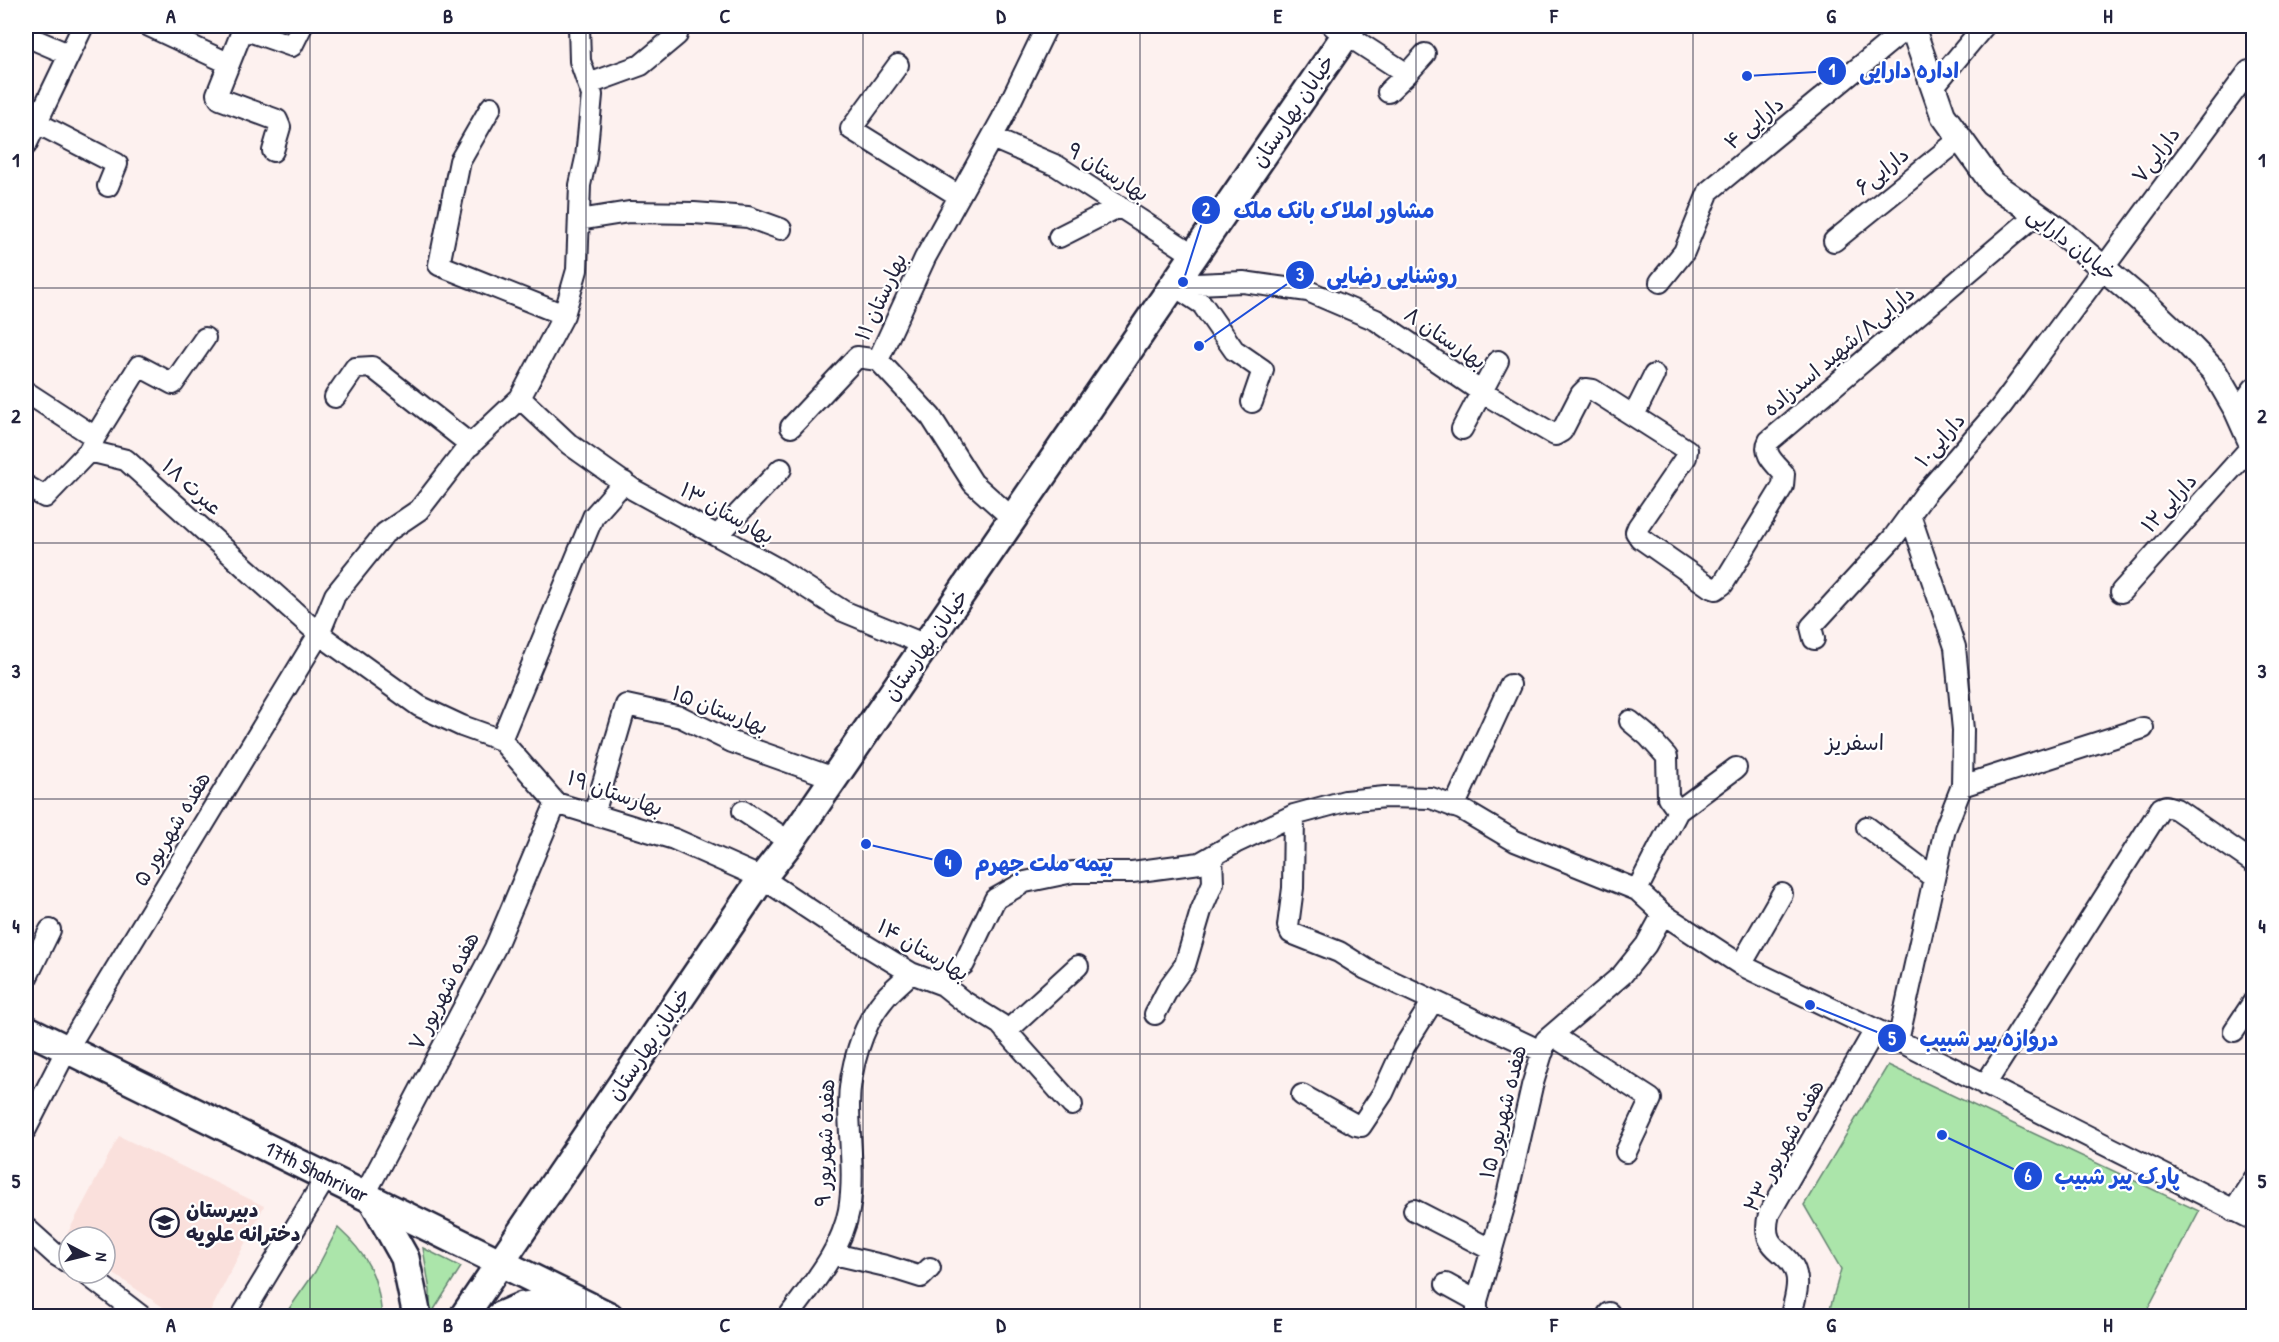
<svg xmlns="http://www.w3.org/2000/svg" width="2279" height="1342" viewBox="0 0 2279 1342" font-family="'Patrick Hand','Playpen Sans Arabic',sans-serif">
  <style>
    .built { fill: #fae0dc }
    .green { fill: #abe5aa; stroke: #668472; stroke-width: 1.5 }
    .lines { fill: none; stroke-linecap: round; stroke-linejoin: round }
    .minor-casing { stroke: #22223b; stroke-width: 24 }
    .tertiary-casing { stroke: #22223b; stroke-width: 28 }
    .secondary-casing { stroke: #22223b; stroke-width: 32 }
    .minor { stroke: #fff; stroke-width: 20 }
    .tertiary { stroke: #fff; stroke-width: 24 }
    .secondary { stroke: #fff; stroke-width: 27 }
    .grid { fill: none; stroke: #22223b; stroke-width: 1.5; stroke-opacity: 0.55 }
    .labels { text-anchor: middle; stroke-width: 4.5; stroke-linejoin: round; paint-order: stroke }
    .street-label { font-size: 21px; fill: #22223b; stroke: #fff }
    .poi-label { font-size: 21px; font-weight: bold; fill: #22223b; stroke: #fff; text-anchor: start }
    .neighbourhood-label { font-size: 22px; fill: #22223b; stroke: #fff }
    .leader { fill: none; stroke: #1d4ed8; stroke-width: 2 }
    .callout-dot { fill: #1d4ed8; stroke: #fff; stroke-width: 2 }
    .mark-label { font-size: 18px; text-anchor: middle; font-weight: bold; fill: #fff }
    .callout-label { font-size: 22px; text-anchor: middle; font-weight: bold; fill: #1d4ed8; stroke: #fff; stroke-width: 4.5; stroke-linejoin: round; paint-order: stroke }
    .neatline { fill: none; stroke: #22223b; stroke-width: 2 }
    .grid-label { font-size: 20px; text-anchor: middle; font-weight: bold; fill: #22223b }
  </style>
  <rect width="100%" height="100%" fill="#fdf1ef"/>
  <filter id="ink" filterUnits="userSpaceOnUse"><feTurbulence type="fractalNoise" baseFrequency=".0167" numOctaves="2"/><feDisplacementMap in="SourceGraphic" scale="12" xChannelSelector="R" yChannelSelector="G"/><feConvolveMatrix kernelMatrix="1 2 1 2 8 2 1 2 1" color-interpolation-filters="sRGB"/></filter>
  <g filter="url(#ink)">
    <!-- built -->
    <path class="built" d="M119,1136L264,1206L208,1316H176L105,1268V1237H69V1243L64,1240Z"/>
    <!-- green -->
    <path class="green" d="M1888,1065L2199,1211L2144,1316H1828L1841,1269L1804,1205Z
      M338,1228C368,1255 378,1276 382,1316H284L315,1272Z
      M423,1248L461,1267L430,1316V1291Z"/>
    <g class="lines">
      <defs>
        <path id="minor" d="M149,26L228,63
          M1333,26L1407,74L1388,92
          M26,36L68,54
          M898,65L851,129L959,196
          M1407,74L1425,54
          M589,84L641,65L677,35
          M1934,86L1984,26
          M491,107L460,161L439,265L564,315
          M37,123L117,164L108,186
          M992,138L1057,166L1194,255
          M26,145L83,26
          M273,151L280,127L277,120L220,99L217,94L243,29L292,46L302,26
          M579,220L629,212L694,213L748,217L781,229
          M1059,237L1118,207
          M1834,241L1960,139
          M1660,282L1684,252L1709,191L1909,26
          M1173,285L1243,282L1308,291L1376,320L1483,393L1555,435L1562,431L1581,394L1586,389L1593,390L1687,450L1686,457L1638,527L1636,532L1640,538L1710,587L1716,589L1723,584L1783,486L1784,474C1776,464 1762,454 1769,441L2037,214
          M1173,285L1202,304L1234,350L1263,370L1252,402
          M878,360L925,258L1002,119L1047,26
          M878,360L931,417L973,483L1013,519
          M26,392L95,437L90,449
          M335,397L355,368L372,367L471,445
          M520,398L569,444L634,490L778,569L843,611L926,645
          M2237,411L2254,388
          M1634,415L1654,375
          M791,427L857,357L878,360
          M1462,429L1498,361
          M95,437L139,366L173,384L205,338
          M26,486L45,497L89,451L126,460L319,634L419,706L462,726L501,740L556,803L674,839L762,878L839,929L911,973L943,985L963,1001L1000,1024L1072,1105
          M718,535L781,469
          M2121,592L2252,446
          M1814,639L1811,627L1893,538L1925,494L2000,408L2249,71
          M1630,721L1648,736L1667,757L1668,797L1678,811
          M501,740L593,517L624,482
          M1962,786L2143,728
          M1454,807L1510,685
          M743,811L790,842
          M594,814L626,705L681,717L732,742L834,778
          M1294,815L1293,888L1288,926L1291,933L1339,952L1366,969L1543,1052
          M1867,827L1934,878
          M1637,890L1678,811L1736,768
          M1663,914L1741,965L1887,1035L2254,1220
          M1741,965L1782,894
          M26,979L50,930
          M943,985L945,979L964,964L995,899L1025,882L1073,872H1132L1200,863L1235,843L1294,815L1345,801L1385,797L1431,798L1461,809L1515,841L1637,890L1663,914L1646,945L1622,975L1546,1040L1532,1086L1506,1200L1477,1301V1316
          M1155,1014L1169,987L1185,965L1201,911L1213,883L1212,856
          M2234,1031L2254,1001
          M1006,1032L1078,966
          M1552,1035L1651,1099L1626,1152
          M1898,1041L1945,829L1962,786L1963,730L1955,647L1910,515
          M1985,1085L2161,808L2166,806L2176,809L2254,863
          M1302,1095L1356,1125L1361,1126L1383,1093L1404,1047L1433,1001
          M26,1129L67,1049L319,634L335,595L385,533L419,510L467,448L520,398L564,315L577,270L580,185L586,158L592,95L580,61L579,26
          M364,1196L495,948L556,803
          M1414,1210L1492,1250
          M2233,1211L2254,1179
          M26,1228L56,1255L69,1263
          M834,1254L886,1266L921,1277L930,1268
          M85,1273L141,1316
          M1446,1284L1477,1301
          M242,1316L326,1177
          M789,1316C813,1283 841,1252 849,1210C855,1175 849,1140 849,1105C849,1071 862,1024 885,998C893,989 903,981 911,973
          M1607,1316L1609,1313
          M1791,1316C1793,1304 1800,1287 1796,1274C1789,1247 1759,1253 1769,1214L1875,1030"/>
        <path id="tertiary" d="M1912,26L1943,115L1992,183L2055,227L2149,307L2186,342L2214,371L2237,411L2254,449"/>
        <g id="secondary">
          <path id="s1" d="M26,1029L609,1316"/>
          <path d="M373,1201L405,1258L417,1316"/>
          <path d="M464,1316L762,878L790,842L1352,26"/>
          <path d="M500,1316L523,1306L573,1299"/>
        </g>
      </defs>
      <!-- minor casing -->
      <use href="#minor" class="minor-casing"/>
      <!-- tertiary casing -->
      <use href="#tertiary" class="tertiary-casing"/>
      <!-- secondary casing -->
      <use href="#secondary" class="secondary-casing"/>
      <!-- minor -->
      <use href="#minor" class="minor"/>
      <!-- tertiary -->
      <use href="#tertiary" class="tertiary"/>
      <!-- secondary -->
      <use href="#secondary" class="secondary"/>
    </g>
  </g>
  <!-- grid -->
  <path class="grid" d="M310,26V1316M586,26V1316M863,26V1316M1140,26V1316M1416,26V1316M1693,26V1316M1969,26V1316M26,288H2254M26,543H2254M26,799H2254M26,1054H2254"/>
  <!-- icons -->
  <defs>
    <symbol id="school-ring" viewBox="-11 -11 22 22"><circle r="9.5" fill="#fff" stroke="#22223b" stroke-width="1.5"/><path d="M0-5L7-2L0 1L-7-2ZM-4 1L0 2.5L4 1V4Q0 6-4 4Z" fill="#22223b"/></symbol>
  </defs>
  <g fill-rule="evenodd">
    <use href="#school-ring" x="148" y="1206" width="33" height="33"/>
  </g>
  <g class="labels">
    <!-- street labels -->
    <g class="street-label">
      <text transform="translate(1293 111) rotate(-56)" y="7">خیابان بهارستان</text>
      <text transform="translate(1754 123) rotate(-40)" y="7">دارایی ۴</text>
      <text transform="translate(2156 155) rotate(-53)" y="7">دارایی۷</text>
      <text transform="translate(1882 171) rotate(-39)" y="7">دارایی۶</text>
      <text transform="translate(1108 172) rotate(32)" y="7">بهارستان ۹</text>
      <text transform="translate(2072 244) rotate(38)" y="7">خیابان دارایی</text>
      <text transform="translate(881 297) rotate(-65)" y="7">بهارستان ۱۱</text>
      <text transform="translate(1445 338) rotate(34)" y="7">بهارستان ۸</text>
      <text transform="translate(1839 351) rotate(-40)" y="7">دارایی۸/شهید اسدزاده</text>
      <text transform="translate(1940 440) rotate(-49)" y="7">دارایی۱۰</text>
      <text transform="translate(192 487) rotate(42)" y="7">عبرت ۱۸</text>
      <text transform="translate(2169 503) rotate(-48)" y="7">دارایی۱۲</text>
      <text transform="translate(727 513) rotate(29)" y="7">بهارستان ۱۳</text>
      <text transform="translate(926 645) rotate(-55)" y="7">خیابان بهارستان</text>
      <text transform="translate(720 710) rotate(21)" y="7">بهارستان ۱۵</text>
      <text transform="translate(615 793) rotate(19)" y="7">بهارستان ۱۹</text>
      <text transform="translate(172 829) rotate(-59)" y="7">هفده شهریور ۵</text>
      <text transform="translate(923 950) rotate(30)" y="7">بهارستان ۱۴</text>
      <text transform="translate(444 991) rotate(-63)" y="7">هفده شهریور ۷</text>
      <text transform="translate(649 1044) rotate(-56)" y="7">خیابان بهارستان</text>
      <text transform="translate(1503 1112) rotate(-76)" y="7">هفده شهریور ۱۵</text>
      <text transform="translate(825 1143) rotate(-88)" y="7">هفده شهریور ۹</text>
      <text transform="translate(1784 1146) rotate(-62)" y="7">هفده شهریور ۲۳</text>
      <text dy="7" stroke="none"><textPath href="#s1" startOffset="324">17th Shahrivar</textPath></text>
    </g>
    <!-- poi labels -->
    <g class="poi-label">
      <text x="186" y="1217">دبیرستان<tspan x="186" dy="24">دخترانه علویه</tspan></text>
    </g>
    <!-- neighbourhood labels -->
    <g class="neighbourhood-label">
      <text x="1855" y="750">اسفریز</text>
    </g>
  </g>
  <!-- callouts -->
  <path class="leader" d="M1747 76L1832 71M1183 282L1206 210M1199 346L1300 275M866 844L948 863M1810 1005L1892 1038M1942 1135L2028 1176"/>
  <g class="callout-dot">
    <circle cx="1747" cy="76" r="6"/>
    <circle cx="1183" cy="282" r="6"/>
    <circle cx="1199" cy="346" r="6"/>
    <circle cx="866" cy="844" r="6"/>
    <circle cx="1810" cy="1005" r="6"/>
    <circle cx="1942" cy="1135" r="6"/>
    <circle cx="1832" cy="71" r="15"/>
    <circle cx="1206" cy="210" r="15"/>
    <circle cx="1300" cy="275" r="15"/>
    <circle cx="948" cy="863" r="15"/>
    <circle cx="1892" cy="1038" r="15"/>
    <circle cx="2028" cy="1176" r="15"/>
  </g>
  <g class="mark-label">
    <text x="1832" y="77">1</text>
    <text x="1206" y="216">2</text>
    <text x="1300" y="281">3</text>
    <text x="948" y="869">4</text>
    <text x="1892" y="1045">5</text>
    <text x="2028" y="1182">6</text>
  </g>
  <g class="callout-label">
    <text x="1909" y="78">اداره دارایی</text>
    <text x="1334" y="218">مشاور املاک بانک ملک</text>
    <text x="1392" y="283">روشنایی رضایی</text>
    <text x="1044" y="871">بیمه ملت جهرم</text>
    <text x="1989" y="1046">دروازه پیر شبیب</text>
    <text x="2117" y="1184">پارک پیر شبیب</text>
  </g>
  <!-- margin -->
  <rect width="2279" height="1342" fill="none" stroke="#fff" stroke-width="66"/>
  <!-- north arrow -->
  <g transform="translate(87 1255) rotate(97)"><circle r="28" fill="#ffffff" stroke="#a7a7b1" stroke-width="1.5"/>
  <path d="M0-4.5L10 22L0 15L-10 22Z" fill="#22223b"/>
  <text y="-9" font-size="16" font-weight="bold" text-anchor="middle" fill="#22223b">N</text>
  </g>
  <rect x="33" y="33" width="2213" height="1276" class="neatline"/>
  <g class="grid-label">
    <text x="171" y="23">A</text>
    <text x="448" y="23">B</text>
    <text x="725" y="23">C</text>
    <text x="1001" y="23">D</text>
    <text x="1278" y="23">E</text>
    <text x="1554" y="23">F</text>
    <text x="1831" y="23">G</text>
    <text x="2108" y="23">H</text>
    <text x="16" y="167">1</text>
    <text x="2262" y="167">1</text>
    <text x="16" y="423">2</text>
    <text x="2262" y="423">2</text>
    <text x="16" y="678">3</text>
    <text x="2262" y="678">3</text>
    <text x="16" y="933">4</text>
    <text x="2262" y="933">4</text>
    <text x="16" y="1188">5</text>
    <text x="2262" y="1188">5</text>
    <text x="171" y="1332">A</text>
    <text x="448" y="1332">B</text>
    <text x="725" y="1332">C</text>
    <text x="1001" y="1332">D</text>
    <text x="1278" y="1332">E</text>
    <text x="1554" y="1332">F</text>
    <text x="1831" y="1332">G</text>
    <text x="2108" y="1332">H</text>
  </g>
</svg>
